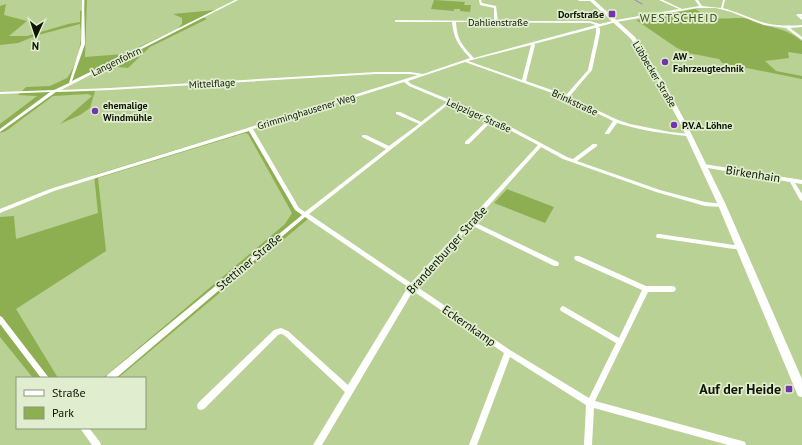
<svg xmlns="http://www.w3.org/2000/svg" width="802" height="445" viewBox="0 0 802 445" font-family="'PT Sans',sans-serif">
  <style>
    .green { fill: #8daf51 }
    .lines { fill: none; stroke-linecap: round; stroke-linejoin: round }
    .stream { stroke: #ac73e2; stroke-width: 1 }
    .street { fill: #fff; fill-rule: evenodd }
    .secondary { fill: #fff; fill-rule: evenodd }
    .poi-dot { fill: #7535aa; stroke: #e0edcf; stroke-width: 1.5 }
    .labels { text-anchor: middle; stroke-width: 3.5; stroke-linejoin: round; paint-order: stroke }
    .far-poi-label { font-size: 10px; font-weight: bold; fill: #0e1602; stroke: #e0edcf; text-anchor: start }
    .far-street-label { font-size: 10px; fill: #0e1602; stroke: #e0edcf }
    .far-quarter-label { font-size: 12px; letter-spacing: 1px; fill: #3a4d13; stroke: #e0edcf }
    .street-label { font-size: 12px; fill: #0e1602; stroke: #e0edcf }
    .near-poi-label { font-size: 14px; font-weight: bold; fill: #0e1602; stroke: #e0edcf; text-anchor: end }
  </style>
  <rect width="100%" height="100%" fill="#b9d195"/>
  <!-- green -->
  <path class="green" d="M85,0H87L85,57L124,54L177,29L182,24V18L173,14L216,10L203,17L207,19L150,47L128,68L109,66L56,92L95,91L90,108L80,115L60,124L92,96L88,94L53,96L6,131L0,133V124L37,96L18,95L26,87L50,86L67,78C78,64 83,41 80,24L38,35L18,43L0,45V6L6,4L4,15L27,21L9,36H27L68,24L80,22V11L84,10Z
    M434,0L465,2L464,5H471L470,12L460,11V9H454V11L431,9Z
    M695,9C717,22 719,18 742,18C747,18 752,21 757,23C776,29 785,28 802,41V54L788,52L789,58L765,61L776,71L802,76V79L722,63L719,59L688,53L677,48L636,20Z
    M247,128L296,210L308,219L118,378H103L285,224L292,213L248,134L245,133L98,178L106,251L16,309L58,378H33L0,337V217L14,216L16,239L98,213L94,175Z
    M507,189L554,207L545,223L494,203Z"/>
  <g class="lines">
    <!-- stream -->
    <path class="stream" d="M635,0L642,4"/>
    <!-- street -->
    <path class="street" d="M82,0H84L85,44L72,81L235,0H238L61,90L110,88L376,72H410L423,74L470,58C459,46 454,40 452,22H395V20L494,21V8L480,5L479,0H481L482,3L496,6L498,21H590L600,24L616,20L679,9L659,0H663L682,9L699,6L695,0H698L702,6L721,8L723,0H725L723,8C738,12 751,19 765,23C777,26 790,26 802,25V27L790,28L802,37V40L786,28L764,25L731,12L716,8H697L616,22L598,27L600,28V33L592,70L569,97L618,120L630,124L670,132L690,134V135L688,136C664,134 640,130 617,123L609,134H605V133L613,121L566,98L465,62L408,81L411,84L494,118L567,157L573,159L593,144H597V146L577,161L660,190L705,202L724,204L725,205L724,206L722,207L705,206L656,192L563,159L541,147L474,222L558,262L559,264L558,266H554L471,225L416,286L510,350L589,398L616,343L561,311L560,309L561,307L563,306L565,307L619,338L642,290L575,260L574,258L575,256H579L646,286H673L675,287L676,289L675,291L673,292H648L595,401L742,441L745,442L746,445H728L594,408L592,445H584L586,405L510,357L477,445H469L504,353L413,291L322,445H313L345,392L284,335L281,334L278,335L204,409L201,410L198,409L197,406L198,403L274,330L281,328L288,331L348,385L408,287L305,217L116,378H106L107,375L302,215L295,210L249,131L54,191L0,213V209L50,189L418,75L410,74H376L110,90L56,92L0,132V129L50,92L0,94V92L54,90L69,83L81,44ZM456,22L590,23L596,25L474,58C462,45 457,40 456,22ZM595,28H596V33L588,70L566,95L526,81L535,45L534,44ZM531,45L522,80L468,61ZM404,82L409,86L447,102L421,122L400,112H396V114L419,124L389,146L366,135H362V137L386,149L305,212L299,208L253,129ZM450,103L489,119L465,142V144H469L492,121L538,145L411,283L309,214Z
      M578,0H592L591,1H579Z
      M798,14H802V16H801L802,17V20L796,15Z
      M704,164L802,180V184L795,183L802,194V201L800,200L790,182L702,167V166Z
      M657,234H659L741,246H743L744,248L743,250H741L659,238H657L656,236Z
      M0,316L2,317L49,378H41L0,324Z
      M80,428H89L100,442L101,445H92Z"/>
    <!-- secondary -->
    <path class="secondary" d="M589,0H594L635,37L664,82L687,125L726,205L802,379V397L798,396L718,205L681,125L658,82L631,39Z"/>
  </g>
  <!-- markers -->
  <g class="poi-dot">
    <rect x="608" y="10" width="8" height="8" rx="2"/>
    <circle cx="665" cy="62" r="4"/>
    <circle cx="95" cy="111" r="4"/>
    <circle cx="674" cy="125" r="4"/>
    <rect x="785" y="385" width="8" height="8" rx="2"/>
  </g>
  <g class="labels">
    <!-- far-poi labels -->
    <g class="far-poi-label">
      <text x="604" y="18" text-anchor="end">Dorfstraße</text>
      <text x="673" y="60">AW -<tspan x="673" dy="12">Fahrzeugtechnik</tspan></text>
      <text x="103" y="109">ehemalige<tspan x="103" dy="12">Windmühle</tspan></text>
      <text x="682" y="129">P.V.A. Löhne</text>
    </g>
    <!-- far-street labels -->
    <g class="far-street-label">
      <text x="498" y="26">Dahlienstraße</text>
      <text transform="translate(116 61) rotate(-26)" y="4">Langenfohrn</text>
      <text transform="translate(655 74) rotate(59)" y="4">Lübbecker Straße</text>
      <text transform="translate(212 83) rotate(-3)" y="4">Mittelflage</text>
      <text transform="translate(575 102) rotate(25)" y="4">Brinkstraße</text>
      <text transform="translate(306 111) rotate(-17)" y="4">Grimminghausener Weg</text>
      <text transform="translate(479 115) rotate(24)" y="4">Leipziger Straße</text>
    </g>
    <!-- far-quarter labels -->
    <g class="far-quarter-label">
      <text x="679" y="22">WESTSCHEID</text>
    </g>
    <!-- street labels -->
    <g class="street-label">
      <text transform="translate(753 174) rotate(9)" y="4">Birkenhain</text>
      <text transform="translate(447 250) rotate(-48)" y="4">Brandenburger Straße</text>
      <text transform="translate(249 262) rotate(-40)" y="4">Stettiner Straße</text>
      <text transform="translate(469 326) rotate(35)" y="4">Eckernkamp</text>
    </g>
    <!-- near-poi labels -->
    <g class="near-poi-label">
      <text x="781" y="394">Auf der Heide</text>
    </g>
  </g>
  <!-- legend -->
  <rect x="16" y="377" width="130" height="52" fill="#e0edcf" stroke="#8c977d"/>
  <rect x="24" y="390" width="20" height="6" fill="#ffffff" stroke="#8c977d"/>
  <text x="52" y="397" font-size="12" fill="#0e1602">Straße</text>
  <rect x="24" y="407" width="20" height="12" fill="#8daf51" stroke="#8c977d"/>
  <text x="52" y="417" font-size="12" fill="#0e1602">Park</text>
  <!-- north arrow -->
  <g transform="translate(36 36) rotate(183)" stroke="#e0edcf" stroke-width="3" paint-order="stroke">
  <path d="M0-3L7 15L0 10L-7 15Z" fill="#0e1602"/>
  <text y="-6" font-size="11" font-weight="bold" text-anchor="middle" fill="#0e1602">N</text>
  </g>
</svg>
